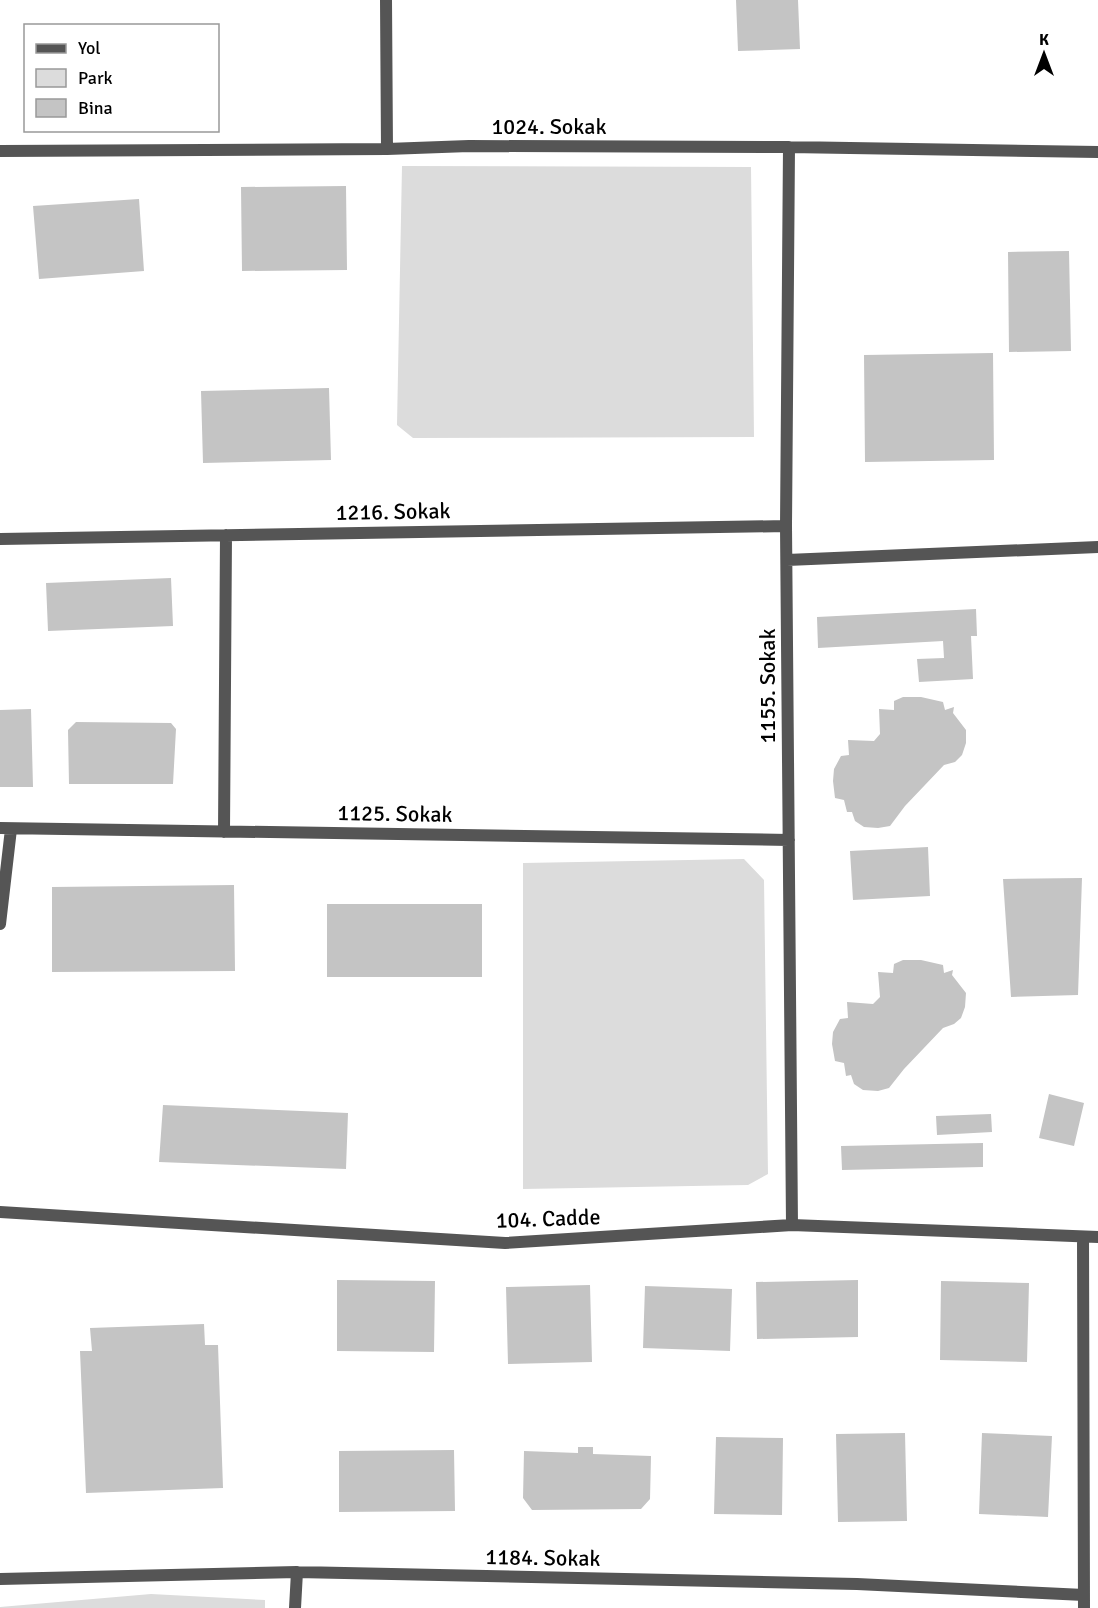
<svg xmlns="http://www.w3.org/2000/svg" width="1098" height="1608" viewBox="0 0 1098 1608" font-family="Signika,sans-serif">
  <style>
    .green { fill: #dcdcdc }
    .building { fill: #c4c4c4 }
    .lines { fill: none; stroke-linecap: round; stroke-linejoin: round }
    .street { stroke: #555; stroke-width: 12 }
    .labels { text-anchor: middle; stroke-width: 4.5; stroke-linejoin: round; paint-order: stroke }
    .street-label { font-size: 22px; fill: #000; stroke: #fff }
  </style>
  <rect width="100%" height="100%" fill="#fff"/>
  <!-- green -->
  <path class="green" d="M402,166L751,167L754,437L413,438L397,425Z
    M744,859L764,880L768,1174L748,1185L523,1189V863Z
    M151,1594L265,1600V1608H0V1607Z"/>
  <!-- building -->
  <path class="building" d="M736,0H798L800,49L738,51Z
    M346,186L347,270L242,271L241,187Z
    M139,199L144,271L39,279L33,206Z
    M1069,251L1071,351L1009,352L1008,252Z
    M993,353L994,460L865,462L864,355Z
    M329,388L331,460L203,463L201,391Z
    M171,578L173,626L48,631L46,583Z
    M976,609L977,636H971L973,679L919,682L917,659L944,658L943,641L818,648L817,617Z
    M903,697H921L943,702L945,710L954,707L953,713L966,730V743L962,755L955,762L944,765L905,806L890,826L878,828L864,827L855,821L852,812H847L844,800L835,798L833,781L834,769L841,756L849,755L848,740L874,741L880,734L879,709L894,710V701Z
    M31,709L33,787H0V710Z
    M76,722L171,723L176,729L173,784H69L68,730Z
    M928,847L930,896L853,900L850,851Z
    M1082,878L1078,995L1011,997L1003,879Z
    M234,885L235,971L52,972V887Z
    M327,904H482V977H327Z
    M903,960H921L943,965L944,973L953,970L952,975L966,993L965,1007L961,1018L954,1024L943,1028L904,1069L889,1088L878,1091L863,1090L854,1084L851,1075L846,1076L844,1063L835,1061L832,1044L833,1032L840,1019L848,1018L847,1002L873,1004L880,997L878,972L893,973L894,964Z
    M1049,1094L1084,1103L1074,1146L1039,1138Z
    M163,1105L348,1113L346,1169L159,1162Z
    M991,1114L992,1132L937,1135L936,1116Z
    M983,1143V1167L842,1170L841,1146Z
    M337,1280L435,1281L434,1352L337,1351Z
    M858,1280V1337L757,1339L756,1282Z
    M941,1281L1029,1283L1027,1362L940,1360Z
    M590,1285L592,1362L508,1364L506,1287Z
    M645,1286L732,1289L730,1351L643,1348Z
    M204,1324L205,1345H218L223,1488L86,1493L80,1351H92L90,1328Z
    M905,1433L907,1521L838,1522L836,1434Z
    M982,1433L1052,1436L1048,1517L979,1514Z
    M716,1437L783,1438L782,1515L714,1514Z
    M578,1447H593V1454L651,1456L650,1499L641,1509L532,1510L523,1498L524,1451L578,1453Z
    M454,1450L455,1511L339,1512V1451Z"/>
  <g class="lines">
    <!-- street -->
    <path class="street" d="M386,0L387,149
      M789,147L786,526L792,1225
      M0,151L387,149L469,146L789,147L1098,152
      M0,539L786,526
      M787,560L1098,547
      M0,828L789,840
      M224,832L226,535
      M0,924L11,829
      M0,1212L505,1243L792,1225L1098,1237
      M1083,1237L1084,1608
      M0,1579L297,1572L857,1584L1084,1595
      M295,1608L297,1572"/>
  </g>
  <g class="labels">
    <!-- street labels -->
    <g class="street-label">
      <text x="549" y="134">1024. Sokak</text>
      <text transform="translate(393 511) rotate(-1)" y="8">1216. Sokak</text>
      <text transform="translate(767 686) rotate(-90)" y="8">1155. Sokak</text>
      <text transform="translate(395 813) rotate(1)" y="8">1125. Sokak</text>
      <text transform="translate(548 1218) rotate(-2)" y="8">104. Cadde</text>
      <text transform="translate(543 1557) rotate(1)" y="8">1184. Sokak</text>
    </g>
  </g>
  <!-- legend -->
  <rect x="24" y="24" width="195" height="108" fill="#ffffff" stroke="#999999" stroke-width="1.5"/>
  <rect x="36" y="44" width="30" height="9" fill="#555555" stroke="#999999" stroke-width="1.5"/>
  <text x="78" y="54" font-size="18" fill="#000000">Yol</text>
  <rect x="36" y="69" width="30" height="18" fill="#dcdcdc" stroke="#999999" stroke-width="1.5"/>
  <text x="78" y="84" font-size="18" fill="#000000">Park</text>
  <rect x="36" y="99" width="30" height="18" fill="#c4c4c4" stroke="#999999" stroke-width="1.5"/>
  <text x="78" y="114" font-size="18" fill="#000000">Bina</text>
  <!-- north arrow -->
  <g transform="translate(1044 54)" stroke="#ffffff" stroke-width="4.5" paint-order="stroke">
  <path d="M0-4.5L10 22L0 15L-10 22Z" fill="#000000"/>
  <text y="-9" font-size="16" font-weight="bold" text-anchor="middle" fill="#000000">K</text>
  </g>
</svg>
